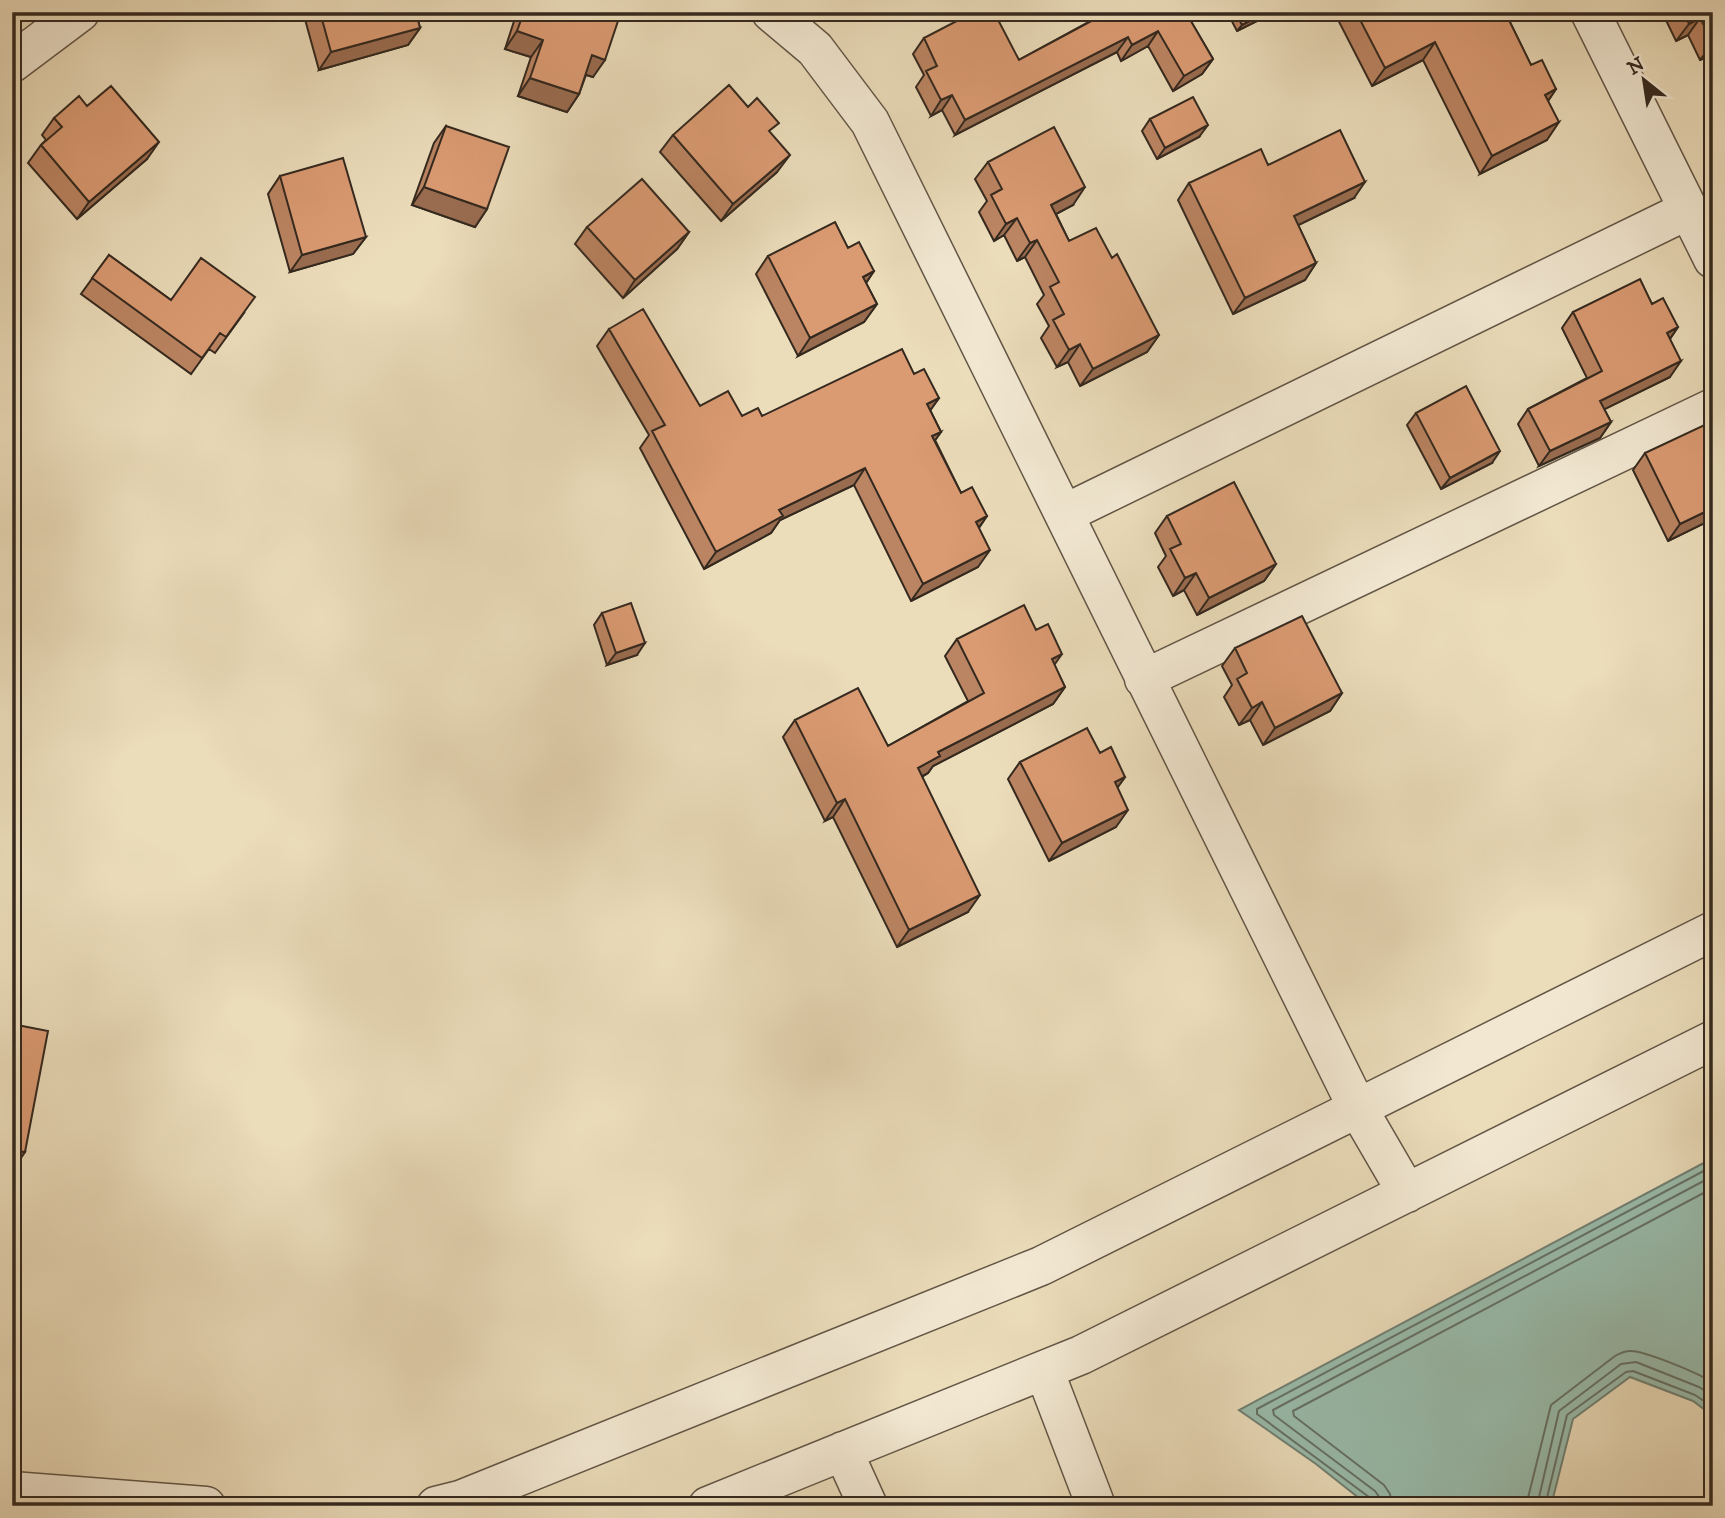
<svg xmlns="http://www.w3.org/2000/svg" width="1725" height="1518" viewBox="0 0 1725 1518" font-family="'IM FELL DW Pica',serif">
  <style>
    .water { fill: #99bcac; stroke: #718174; stroke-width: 2 }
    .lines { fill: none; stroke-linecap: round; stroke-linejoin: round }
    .shore { stroke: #667266; stroke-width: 2 }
    .minor-casing { stroke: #625646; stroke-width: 41 }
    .minor { stroke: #f2e8d2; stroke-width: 38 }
    .wall { fill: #bb8462; stroke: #34291f; stroke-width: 2 }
    .shaded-wall { fill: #996c50; stroke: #34291f; stroke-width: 2 }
    .building { fill: #da9a72; stroke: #34291f; stroke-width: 2 }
  </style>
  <rect width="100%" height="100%" fill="#ebdcba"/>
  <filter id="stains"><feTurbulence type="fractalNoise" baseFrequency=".00286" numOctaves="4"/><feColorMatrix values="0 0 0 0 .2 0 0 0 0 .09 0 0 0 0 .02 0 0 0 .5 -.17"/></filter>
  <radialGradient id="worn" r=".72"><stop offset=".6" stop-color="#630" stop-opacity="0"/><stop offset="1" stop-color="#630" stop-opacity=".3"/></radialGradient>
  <!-- water -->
  <path class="water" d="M1713,1158V1416L1693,1401L1630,1377L1573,1419L1551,1506H1369L1316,1464L1239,1410Z"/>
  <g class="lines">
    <!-- shore -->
    <path class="shore" d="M1372,1506L1369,1497L1257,1414V1409L1713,1166
      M1381,1506L1380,1498L1375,1491L1274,1415L1273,1410L1713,1176
      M1392,1506L1390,1494L1384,1485L1294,1416L1293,1411L1713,1188
      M1526,1506L1551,1405L1615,1356C1620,1353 1625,1351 1631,1351C1645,1351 1701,1374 1713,1383
      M1537,1506L1559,1411L1621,1364L1636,1362L1699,1387L1713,1396
      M1545,1506L1567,1415L1626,1372L1633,1371L1695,1395L1713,1407"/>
    <defs>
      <path id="minor" d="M771,12L815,49L870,122L1357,1107L1407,1193
        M1590,12L1713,259
        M12,63L80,12
        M1064,514L1688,210
        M1144,679L1713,408
        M1044,1370L1096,1506
        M843,1451L868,1506
        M12,1491L206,1506
        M436,1506L460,1500L1041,1266L1713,931
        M708,1506L1081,1355L1713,1040"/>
    </defs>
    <!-- minor casing -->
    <use href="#minor" class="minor-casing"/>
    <!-- minor -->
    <use href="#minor" class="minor"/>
  </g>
  <!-- wall -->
  <path class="wall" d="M303,12H416L420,28L408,45L319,70Z
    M517,12H621L593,77L586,75L579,94L567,112L518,96L531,57L505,49Z
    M1096,12H1196L1190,20L1213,59L1202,74L1173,91L1148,46L1121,61L1117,52L955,135L942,110L931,116L916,87L924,75L913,54L924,38L1019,60L1098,17Z
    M1227,12H1262L1263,14L1259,20L1237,31Z
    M1334,12H1505L1531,65L1556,89L1548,101L1547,140L1480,174L1423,60L1372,86Z
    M1662,12H1713V54L1700,60L1688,35L1676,41Z
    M87,106L147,159L77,219L28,163L41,145L46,140L42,135L54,118Z
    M1150,119L1199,137L1157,159L1142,131Z
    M446,126L487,209L475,227L412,205L434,143Z
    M771,134L777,172L721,221L660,152L673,135Z
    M988,162L1073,205L1056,214L1069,241L1112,258L1159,335L1147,352L1080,386L1068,362L1057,367L1041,338L1049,326L1037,304L1044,295L1025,257L1017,261L1004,235L994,241L979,212L987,201L975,179Z
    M1268,165L1354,198L1298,225L1316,263L1305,280L1233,314L1178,200L1189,183Z
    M280,176L366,237L353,254L290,272L268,194Z
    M587,227L689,232L677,249L623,298L575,244Z
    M848,248L874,271L866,283L877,304L864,322L798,356L756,274L768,256Z
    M109,255L171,300L244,313L215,353L209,349L191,374L81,294Z
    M1652,304L1678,327L1670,339V377L1604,409L1611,422L1600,438L1539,466L1518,424L1528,409L1587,378L1562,328L1573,312Z
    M609,329L700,406L742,416H762L914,374L939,398L930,410L941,432L935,440L961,493L987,516L979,528L978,567L911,601L854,485L780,520L771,533L704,569L640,448L649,435L597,346Z
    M1416,413L1492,463L1441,489L1407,425Z
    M1645,453L1713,519L1668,541L1633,470Z
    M1167,516L1276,564L1264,581L1197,615L1184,590L1173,596L1158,567L1166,556L1155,533Z
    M602,613L637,655L607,665L594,625Z
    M957,639L1054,665L1065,687L1053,704L933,766L928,773L922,777L968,912L897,947L833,817L825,821L783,737L795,720L888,746L968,701L945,656Z
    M1235,648L1342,693L1330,711L1263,745L1250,720L1239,725L1224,697L1232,685L1222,666Z
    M1100,753L1125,777L1117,788L1116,827L1049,861L1008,779L1020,762Z"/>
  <!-- shaded-wall -->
  <path class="shaded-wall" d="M1194,12H1196L1186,26L1188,16Z
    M1263,14L1259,20L1237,31L1242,25Z
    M1700,18L1688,35L1676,41L1689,24Z
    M420,28L408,45L319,70L331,52Z
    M517,31L543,40L531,57L505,49Z
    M1158,31L1148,46L1121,61L1132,45Z
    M1128,37L1117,52L955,135L965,120Z
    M1435,42L1423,60L1372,86L1385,68Z
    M1713,43V54L1700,60Z
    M592,55L605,60L593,77L580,73Z
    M1213,59L1202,74L1173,91L1184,76Z
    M530,78L579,94L567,112L518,96Z
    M1556,89L1544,107L1545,95Z
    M952,95L942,110L931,116L941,100Z
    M1559,122L1547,140L1480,174L1492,156Z
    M1208,125L1199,137L1157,159L1165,148Z
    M159,142L147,159L77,219L89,202Z
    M790,155L777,172L721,221L733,204Z
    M1365,182L1354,198L1282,233L1294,216Z
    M424,187L487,209L475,227L412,205Z
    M1085,187L1073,205L1039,223L1051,205Z
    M1017,218L1004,235L994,241L1006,224Z
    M689,232L677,249L623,298L635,280Z
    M366,237L353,254L290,272L302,255Z
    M1037,240L1025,257L1017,261L1030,243Z
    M1316,263L1305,280L1233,314L1245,298Z
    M874,271L862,289L863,277Z
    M877,304L864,322L798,356L810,338Z
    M1678,327L1667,343V333Z
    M1159,335L1147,352L1080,386L1093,369Z
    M1080,344L1068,362L1057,367L1069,350Z
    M1681,361L1670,377L1589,417L1600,401Z
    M939,398L927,415V404Z
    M1611,422L1600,438L1539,466L1550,451Z
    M941,432L929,449L932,436Z
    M1500,451L1492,463L1441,489L1450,478Z
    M865,468L854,485L780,520L771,533L704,569L716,552L779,510Z
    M1713,508V519L1668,541L1680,524Z
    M987,516L975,533L976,522Z
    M990,550L978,567L911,601L923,584Z
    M1276,564L1264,581L1197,615L1209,598Z
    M1196,573L1184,590L1173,596L1185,578Z
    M645,643L637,655L607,665L616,653Z
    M1062,654L1050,671L1052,659Z
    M1065,687L1053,704L933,766L928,773L906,785L918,768L938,752Z
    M1342,693L1330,711L1263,745L1275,728Z
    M1262,702L1250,720L1239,725L1252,708Z
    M1125,777L1113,794L1115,782Z
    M845,799L833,817L825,821L837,803Z
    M1128,810L1116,827L1049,861L1062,843Z
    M980,895L968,912L897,947L909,930Z
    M12,1150L25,1152L13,1170L12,1169Z"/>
  <!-- building -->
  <path class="building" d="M320,12H416L420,28L331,52Z
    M524,12H621L605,60L592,55L579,94L530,78L543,40L517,31Z
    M974,12H994L1019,60L1108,12H1194L1188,16L1213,59L1184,76L1158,31L1132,45L1128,37L965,120L952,95L941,100L926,71L937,66L924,38Z
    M1235,12H1262L1263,14L1242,25Z
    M1356,12H1505L1531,65L1542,60L1556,89L1545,95L1559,122L1492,156L1435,42L1385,68Z
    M1683,12H1713V43L1700,18L1689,24Z
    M729,85L748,107L757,98L779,123L769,131L790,155L733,204L673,135Z
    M111,86L159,142L89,202L41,145L62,127L54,118L79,96L87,106Z
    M1193,97L1208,125L1165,148L1150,119Z
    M446,126L509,147L487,209L424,187Z
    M1054,127L1085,187L1051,205L1069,241L1096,228L1112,258L1117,254L1159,335L1093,369L1080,344L1069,350L1053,320L1064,314L1050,287L1059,282L1037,240L1030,243L1017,218L1006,224L991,195L1002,189L988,162Z
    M1340,130L1365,182L1294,216L1316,263L1245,298L1189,183L1261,149L1268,165Z
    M343,158L366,237L302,255L280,176Z
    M642,179L689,232L635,280L587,227Z
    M835,222L848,248L859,242L874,271L863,277L877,304L810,338L768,256Z
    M109,255L171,300L201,258L255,297L226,337L220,333L202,358L92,278Z
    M1640,279L1652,304L1663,298L1678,327L1667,333L1681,361L1600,401L1611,422L1550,451L1528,409L1602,371L1573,312Z
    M12,298L17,300L12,313Z
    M643,309L700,406L728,391L742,416L758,408L762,416L902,349L914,374L924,369L939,398L927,404L941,432L932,436L961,493L972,487L987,516L976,522L990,550L923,584L865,468L779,510L783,516L716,552L652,431L665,425L609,329Z
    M1466,386L1500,451L1450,478L1416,413Z
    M1713,421V508L1680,524L1645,453Z
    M1234,482L1276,564L1209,598L1196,573L1185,578L1170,549L1181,544L1167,516Z
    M631,603L645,643L616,653L602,613Z
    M1024,605L1036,630L1048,624L1062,654L1052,659L1065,687L938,752L940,756L918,768L980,895L909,930L845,799L837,803L795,720L858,688L888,746L984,693L957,639Z
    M1302,616L1342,693L1275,728L1262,702L1252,708L1237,679L1247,673L1235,648Z
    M12,714L19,716L12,755Z
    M1087,728L1100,753L1111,747L1125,777L1115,782L1128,810L1062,843L1020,762Z
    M12,1024L48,1031L25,1152L12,1150Z"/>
  <!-- margin -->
  <rect width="1725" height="1518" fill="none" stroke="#ebdcba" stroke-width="42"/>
  <rect x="14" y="14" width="1697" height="1490" fill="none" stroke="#34291f" stroke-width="3.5"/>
  <rect x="21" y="21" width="1683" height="1476" fill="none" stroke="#34291f" stroke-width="2"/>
  <!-- north arrow -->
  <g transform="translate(1644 80) rotate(330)" stroke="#f2e8d2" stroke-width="5" paint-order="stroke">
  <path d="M0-5L12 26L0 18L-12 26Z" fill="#34291f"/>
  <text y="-10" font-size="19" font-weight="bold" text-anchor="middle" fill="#34291f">N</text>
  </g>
  <rect width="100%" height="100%" filter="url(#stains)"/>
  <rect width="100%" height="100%" fill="url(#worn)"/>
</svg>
